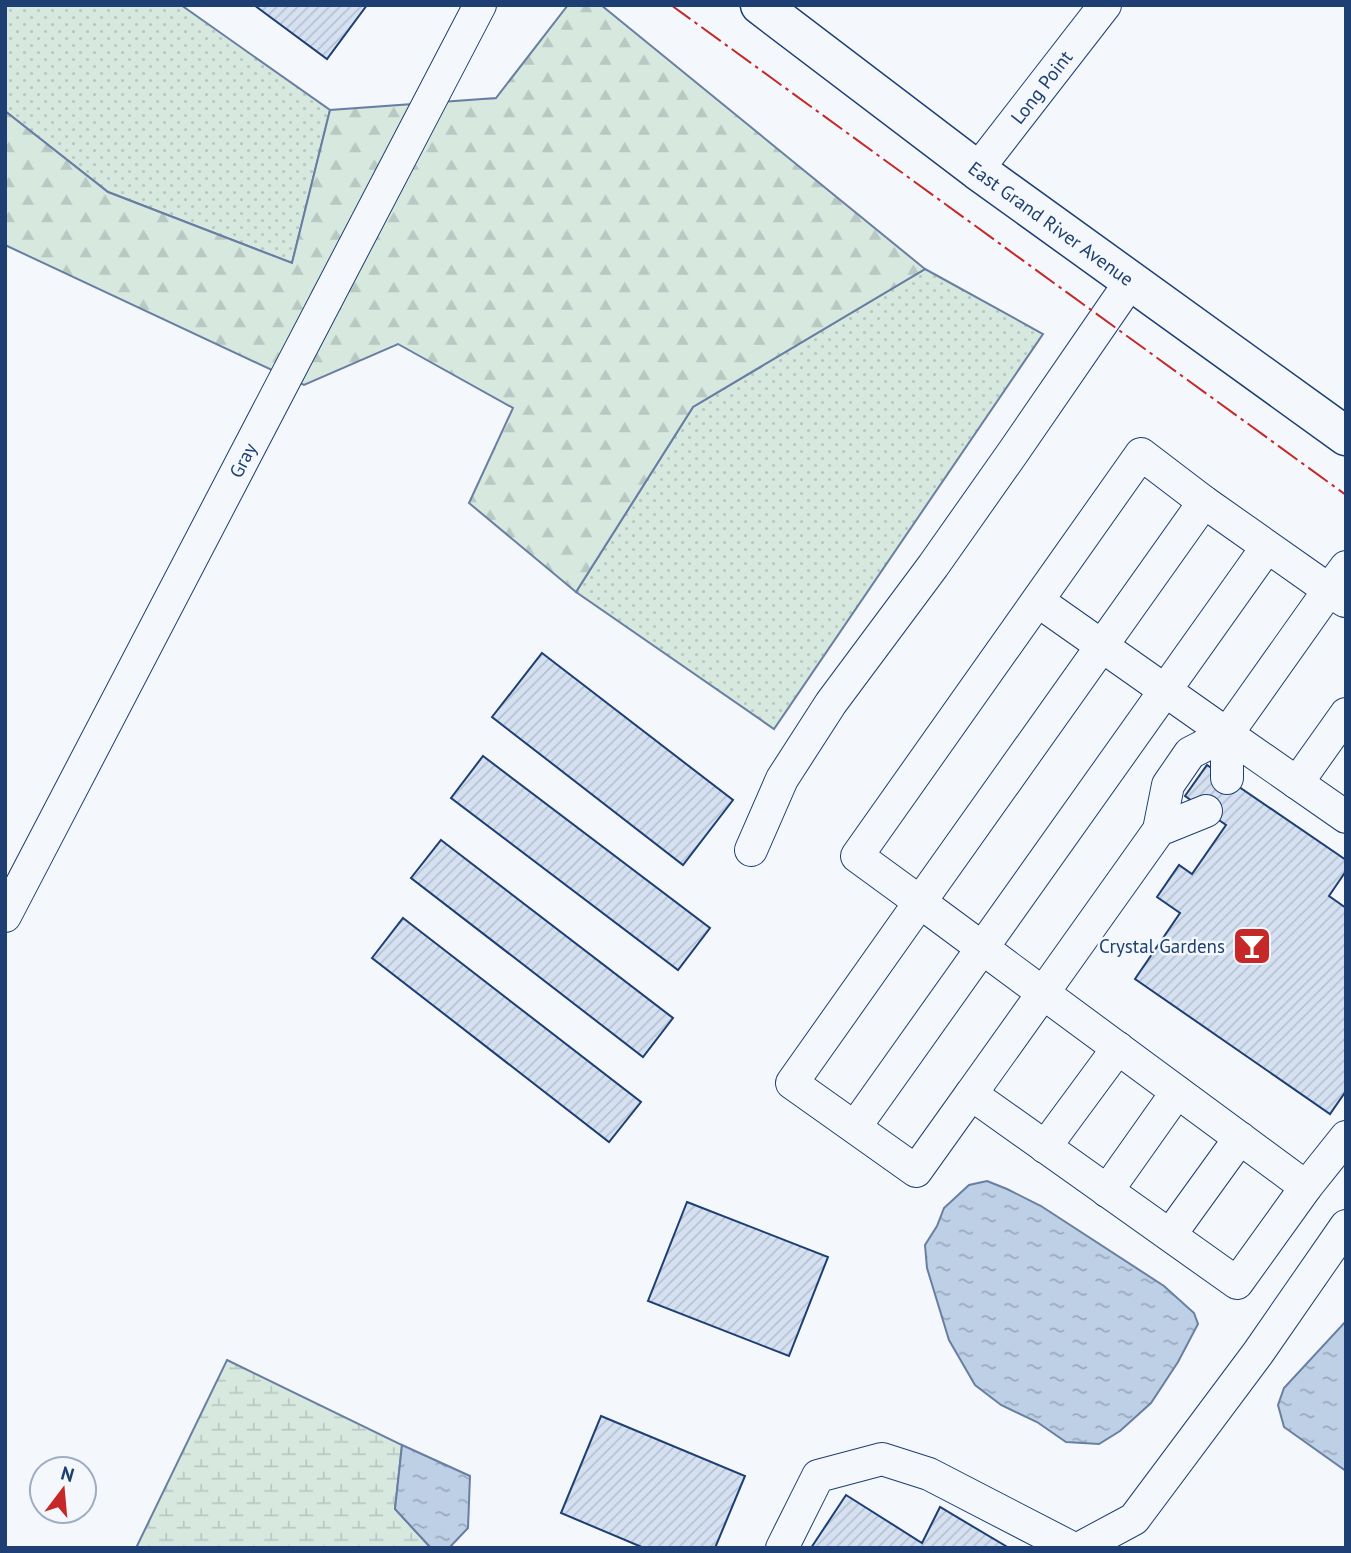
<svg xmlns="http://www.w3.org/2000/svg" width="1351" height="1553" viewBox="0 0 1351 1553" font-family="'PT Sans',sans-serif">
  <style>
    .grass { fill: url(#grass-dots); stroke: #687fa3; stroke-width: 2 }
    .forest { fill: url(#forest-firs); stroke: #687fa3; stroke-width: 2 }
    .wetland { fill: url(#wetland-marsh); stroke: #687fa3; stroke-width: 2 }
    .water { fill: url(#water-ripples); stroke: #687fa3; stroke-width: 2 }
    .building { fill: url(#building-hatch); stroke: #1d3f73; stroke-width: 2 }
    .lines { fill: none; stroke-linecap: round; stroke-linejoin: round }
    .minor-casing { stroke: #1d3f73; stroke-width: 34 }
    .major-casing { stroke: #1d3f73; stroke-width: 41 }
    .minor { stroke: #f4f7fb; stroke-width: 32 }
    .major { stroke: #f4f7fb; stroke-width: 38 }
    .power { stroke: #c62828; stroke-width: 2; stroke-dasharray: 24 5 3.5 5; stroke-linecap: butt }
    .labels { text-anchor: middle; stroke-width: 5; stroke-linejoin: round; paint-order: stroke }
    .street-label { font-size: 19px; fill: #1d3f73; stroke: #f4f7fb }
    .poi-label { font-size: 19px; fill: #1d3f73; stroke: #f4f7fb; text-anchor: end }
  </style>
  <defs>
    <pattern id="grass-dots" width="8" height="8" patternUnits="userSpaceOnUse" patternTransform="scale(1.75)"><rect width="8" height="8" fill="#d7e8df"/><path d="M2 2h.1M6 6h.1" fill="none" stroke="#b8c8c3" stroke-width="1.8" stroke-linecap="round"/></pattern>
    <pattern id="forest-firs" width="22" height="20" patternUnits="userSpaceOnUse" patternTransform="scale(1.75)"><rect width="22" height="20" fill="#d7e8df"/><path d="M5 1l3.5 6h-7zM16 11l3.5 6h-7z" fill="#b8c8c3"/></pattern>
    <pattern id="wetland-marsh" width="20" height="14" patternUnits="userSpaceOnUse" patternTransform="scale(1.75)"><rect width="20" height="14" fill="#d7e8df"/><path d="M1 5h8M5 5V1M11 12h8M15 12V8" fill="none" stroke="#b8c8c3"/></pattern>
    <pattern id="water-ripples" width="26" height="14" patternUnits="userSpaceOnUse" patternTransform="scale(1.75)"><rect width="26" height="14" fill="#bed0e5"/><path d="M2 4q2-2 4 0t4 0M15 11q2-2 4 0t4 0" fill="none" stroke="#9aaabe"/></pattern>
    <pattern id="building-hatch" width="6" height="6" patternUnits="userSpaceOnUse" patternTransform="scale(1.75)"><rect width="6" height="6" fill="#d5e0f0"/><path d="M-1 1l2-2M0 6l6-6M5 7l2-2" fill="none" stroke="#b6c1d1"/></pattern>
  </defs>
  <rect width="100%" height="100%" fill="#f4f7fb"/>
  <!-- grass -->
  <path class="grass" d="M5,5H181L330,110L292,263L108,192L5,111Z
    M925,269L1043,334L774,729L576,592L693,407Z"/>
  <!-- forest -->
  <path class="forest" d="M568,5H601L925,269L693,407L576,592L469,503L513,408L398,344L304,385L5,245V111L108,192L292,263L330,110L496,98Z"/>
  <!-- wetland -->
  <path class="wetland" d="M227,1360L402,1445L395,1509L431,1548H136Z"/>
  <!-- water -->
  <path class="water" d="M987,1181L1007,1189L1041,1206L1164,1286L1194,1313L1198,1324L1178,1362L1151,1403L1120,1431L1099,1444L1066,1442L1037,1422L1001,1405L975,1385L949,1340L927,1268L925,1245L937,1226L944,1208L969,1185Z
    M1346,1321V1471L1284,1427L1278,1405L1284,1388Z
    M402,1445L470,1476L468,1528L449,1548H431L395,1509Z"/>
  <!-- building -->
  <path class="building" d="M254,5H367L327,59Z
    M542,653L733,800L683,865L492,717Z
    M483,756L710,928L678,970L451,798Z
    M1207,765L1346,860V871L1329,896L1346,908V1091L1330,1114L1135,979L1180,913L1157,897L1179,865L1192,874L1226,825L1185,796Z
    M441,840L673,1018L643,1057L411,878Z
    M403,918L641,1102L609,1142L372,958Z
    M687,1202L828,1257L789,1356L648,1301Z
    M601,1416L745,1476L715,1548H644L561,1513Z
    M846,1495L922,1543L940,1507L1009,1548H811Z"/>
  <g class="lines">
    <defs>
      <g id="minor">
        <path id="s1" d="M977,170L1105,5"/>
        <path d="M1346,567L1329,590L1204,502L1141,454L857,856L920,902L792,1083L916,1171L971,1094L1237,1283L1306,1187L1346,1137"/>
        <path d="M1038,601L1227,734"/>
        <path d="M1227,778V734L1346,817"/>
        <path d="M1297,783L1346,714"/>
        <path d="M1206,811L1159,830L1043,993L1306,1187"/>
        <path d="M1159,830L1168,785L1190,753L1227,734L1329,590L1345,601"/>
        <path d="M751,850L782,779L831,703L933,566L1014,451L1131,281"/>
        <path id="s2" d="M5,916L480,5"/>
        <path d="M971,1094L1043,993L920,902L1204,502"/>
        <path d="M855,1127L1267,547"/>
        <path d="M1045,1147L1118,1048"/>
        <path d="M1107,1191L1177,1092"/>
        <path d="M1170,1235L1240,1138"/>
        <path d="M782,1548L818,1476L882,1459L929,1474L1072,1548"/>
        <path d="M1080,1548L1134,1519L1258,1353L1346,1226"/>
      </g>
      <g id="major">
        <path id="s3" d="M760,5L977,170L1346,436"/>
      </g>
    </defs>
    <!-- minor casing -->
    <use href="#minor" class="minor-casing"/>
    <!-- major casing -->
    <use href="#major" class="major-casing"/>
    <!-- minor -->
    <use href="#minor" class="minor"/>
    <!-- major -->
    <use href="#major" class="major"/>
    <!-- power -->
    <path class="power" d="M671,5L1346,495"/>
  </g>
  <!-- icons -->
  <defs>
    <symbol id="bar-square" viewBox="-11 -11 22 22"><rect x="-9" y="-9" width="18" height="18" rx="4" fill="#c62828" stroke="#f4f7fb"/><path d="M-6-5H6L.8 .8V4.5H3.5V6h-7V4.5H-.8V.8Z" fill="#fff"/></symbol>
  </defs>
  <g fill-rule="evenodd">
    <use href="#bar-square" x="1230" y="924" width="44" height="44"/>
  </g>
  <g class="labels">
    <!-- street labels -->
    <g class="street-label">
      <text dy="7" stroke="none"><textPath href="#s1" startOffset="105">Long Point</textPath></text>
      <text dy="7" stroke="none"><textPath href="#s3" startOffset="364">East Grand River Avenue</textPath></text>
      <text dy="7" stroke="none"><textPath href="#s2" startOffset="514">Gray</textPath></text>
    </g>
    <!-- poi labels -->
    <g class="poi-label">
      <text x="1225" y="953">Crystal Gardens</text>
    </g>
  </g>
  <!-- border -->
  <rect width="1351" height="1553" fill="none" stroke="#1d3f73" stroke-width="14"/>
  <!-- north arrow -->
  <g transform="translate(63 1490) rotate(16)"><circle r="33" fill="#f4f7fb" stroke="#9eadc5" stroke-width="2"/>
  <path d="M0-5L12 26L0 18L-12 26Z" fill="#c62828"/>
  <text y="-10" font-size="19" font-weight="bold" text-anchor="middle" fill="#1d3f73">N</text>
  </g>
</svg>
